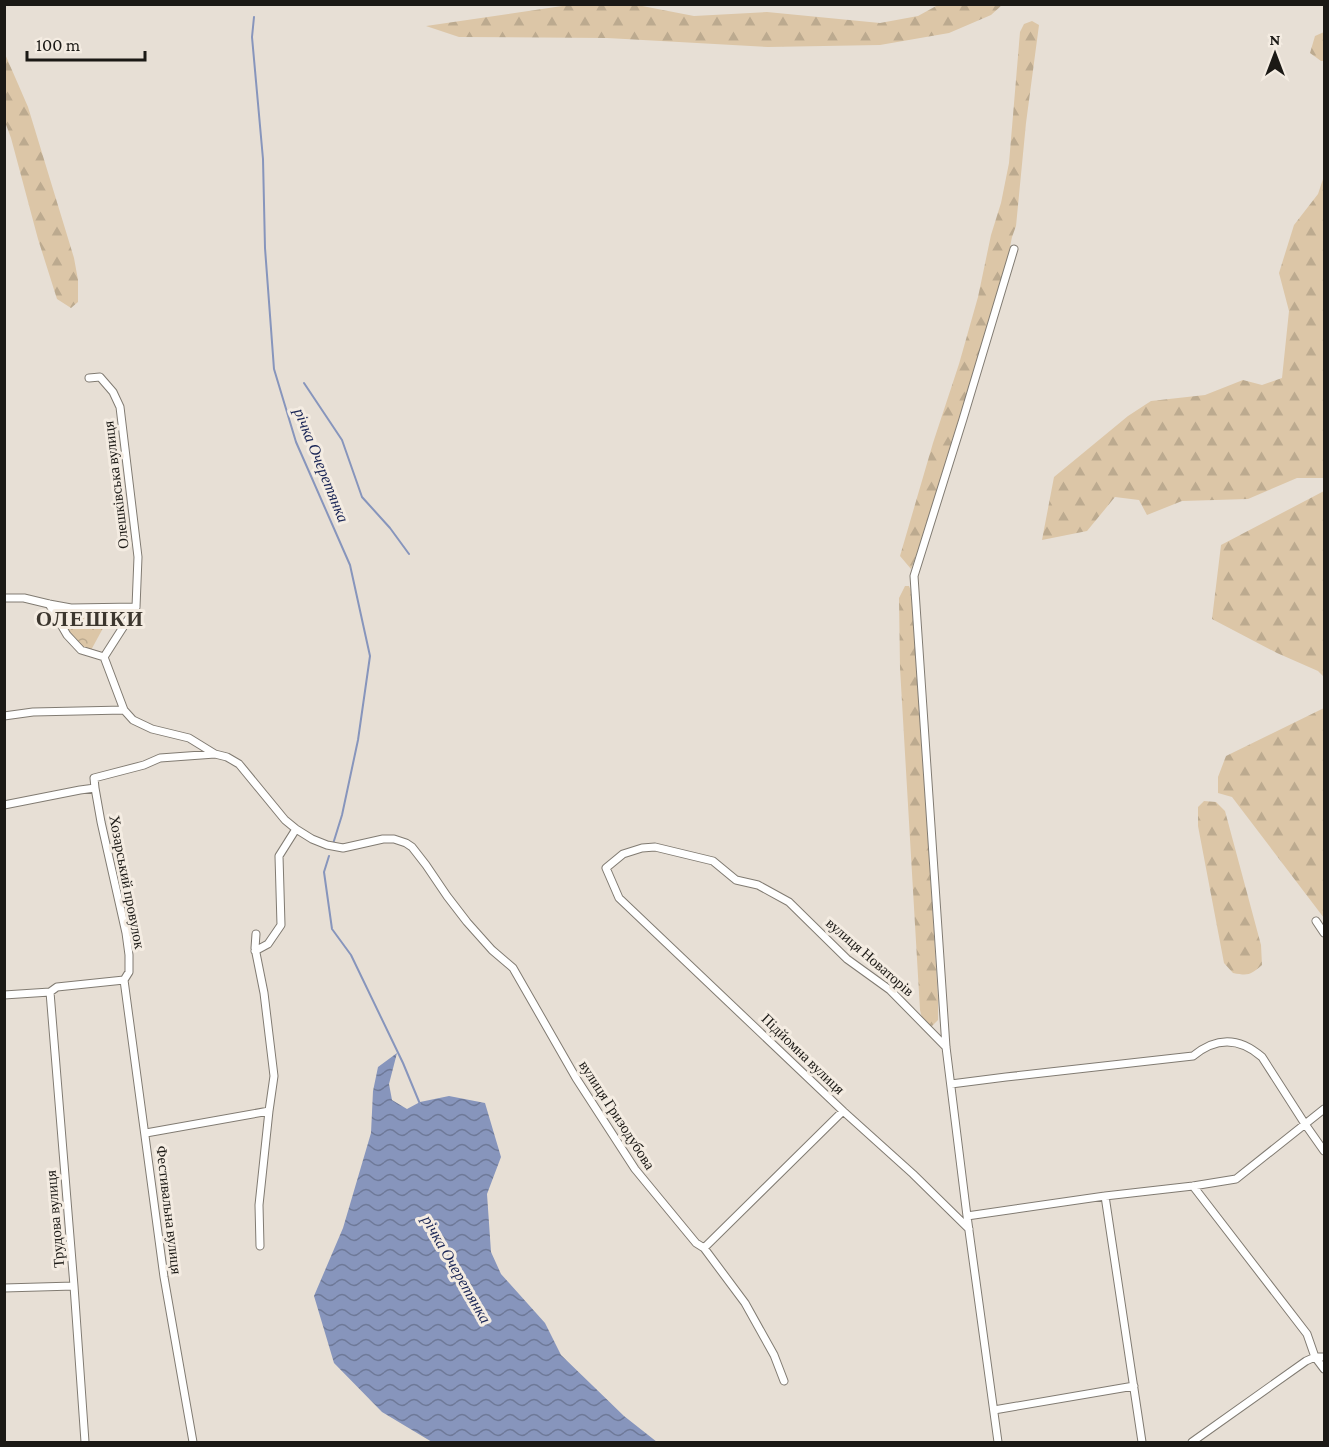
<svg xmlns="http://www.w3.org/2000/svg" width="1329" height="1447" viewBox="0 0 1329 1447" font-family="'Crimson Pro',serif">
  <style>
    .forest { fill: url(#forest-firs) }
    .park { fill: url(#park-crowns) }
    .water { fill: url(#water-waves) }
    .lines { fill: none; stroke-linecap: round; stroke-linejoin: round }
    .stream { stroke: #8795bc; stroke-width: 2 }
    .street-casing { stroke: #817b72; stroke-width: 9 }
    .street { stroke: #fff; stroke-width: 7 }
    .labels { text-anchor: middle; stroke-width: 6; stroke-linejoin: round; paint-order: stroke }
    .street-label { font-size: 15px; fill: #1b1915; stroke: #f4ece2 }
    .water-label { font-size: 16px; font-style: italic; fill: #182455; stroke: #f4ece2 }
    .district-label { font-size: 21px; font-weight: bold; letter-spacing: 1.5px; fill: #3c362e; stroke: #f4ece2 }
  </style>
  <defs>
    <pattern id="forest-firs" width="22" height="20" patternUnits="userSpaceOnUse" patternTransform="scale(1.5)"><rect width="22" height="20" fill="#dcc6a7"/><path d="M5 1l3.5 6h-7zM16 11l3.5 6h-7z" fill="#bcaa8f"/></pattern>
    <pattern id="park-crowns" width="20" height="18" patternUnits="userSpaceOnUse" patternTransform="scale(1.5)"><rect width="20" height="18" fill="#dcc6a7"/><path d="M2 6a3 3 0 1 1 6 0M12 15a3 3 0 1 1 6 0" fill="none" stroke="#bcaa8f"/></pattern>
    <pattern id="water-waves" width="16" height="10" patternUnits="userSpaceOnUse" patternTransform="scale(1.5)"><rect width="16" height="10" fill="#8795bc"/><path d="M0 5q4-4 8 0t8 0" fill="none" stroke="#6e7998"/></pattern>
  </defs>
  <rect width="100%" height="100%" fill="#e7dfd5"/>
  <!-- forest -->
  <path class="forest" d="M569,5H637L694,16L767,12L880,23L918,16L938,5H1002L991,15L949,33L880,45L768,47L607,38L459,37L426,26Z
    M1032,21L1039,25L1026,123L1016,226L1012,237L1005,272L919,548L911,569L900,556L933,443L959,364L978,297L991,235L1001,203L1009,163L1020,32L1024,24Z
    M1324,32V61H1321L1310,53L1315,36Z
    M5,54L28,107L74,258L78,280V302L71,308L57,299L38,239L11,138L5,122Z
    M1324,176V478H1297L1248,499L1182,501L1147,515L1139,500L1115,497L1087,531L1042,540L1054,477L1128,416L1151,401L1205,395L1243,380L1262,385L1282,378L1289,311L1279,273L1294,225L1318,194Z
    M1324,491V677L1318,671L1277,653L1212,619L1221,545Z
    M905,586H909L913,596L938,999V1020L932,1026C923,1024 922,1018 920,1010L900,668L899,598Z
    M1324,708V918L1232,797L1218,793V777L1226,756Z
    M1204,801L1216,802L1225,811L1261,945L1262,965C1250,975 1249,976 1233,973L1224,963L1198,826V807Z"/>
  <!-- park -->
  <path class="park" d="M49,604L114,608L90,652L81,650Z"/>
  <!-- water -->
  <path class="water" d="M397,1053L389,1084L392,1100L407,1109L420,1102L449,1096L485,1103L501,1157L487,1194L491,1252L501,1274L545,1323L561,1355L624,1416L657,1442H432L382,1412L334,1363L314,1296L343,1228L371,1133L373,1091L378,1067Z"/>
  <g class="lines">
    <!-- stream -->
    <path class="stream" d="M255,5V4
      M254,17L252,37L263,159L265,248L274,369L296,442L350,565L370,656L358,740L342,815L333,844
      M304,383L342,440L362,497L390,528L409,554
      M329,856L324,872L332,929L351,955L403,1063L420,1104"/>
    <defs>
      <path id="street" d="M4,598H24L49,604L71,608L136,607L138,557L120,407L113,392L100,377L89,378
        M49,604L67,635L81,650L104,657L124,710L133,720L152,729L189,738L215,754
        M104,657L136,607
        M4,716L33,712L124,710
        M95,788L101,822L126,933L129,955V972L124,980
        M4,805L80,790L95,788L94,778L144,765L160,758L215,754L227,757L239,764L285,820L296,829L312,839L327,845L343,848L383,839H394L406,843L412,847L426,865L447,896L467,922L492,950L513,968L576,1078L635,1169L696,1243L704,1248L745,1303L774,1355L784,1381
        M1316,921L1324,933
        M255,951L268,944L281,925L279,856L296,829
        M124,980L164,1277L193,1442
        M50,992L74,1286L85,1442
        M4,995L50,992L57,987L124,980
        M945,1046L890,990L847,959L789,902L758,885L736,880L713,861L655,847L642,848L623,854L606,868L619,898L843,1111L913,1174L969,1229
        M951,1084L1006,1077L1193,1056C1216,1037 1239,1037 1262,1057L1305,1124L1324,1151
        M146,1133L269,1111L274,1076L264,993L255,948L256,934
        M1193,1186L1307,1334L1315,1357L1324,1369
        M1105,1196L1142,1442
        M967,1216L1105,1196L1193,1186L1236,1179L1324,1109
        M260,1246L259,1205L269,1111
        M704,1248L843,1111
        M4,1288L74,1286
        M994,1410L1134,1386
        M998,1442L967,1216L946,1047L914,576L963,419L1014,249
        M1192,1442L1306,1361L1315,1357H1324"/>
    </defs>
    <!-- street casing -->
    <use href="#street" class="street-casing"/>
    <!-- street -->
    <use href="#street" class="street"/>
  </g>
  <g class="labels">
    <!-- street labels -->
    <g class="street-label">
      <text transform="translate(116 485) rotate(-97)" y="5">Олешківська вулиця</text>
      <text transform="translate(127 882) rotate(79)" y="5">Хозарський провулок</text>
      <text transform="translate(870 957) rotate(41)" y="5">вулиця Новаторів</text>
      <text transform="translate(803 1054) rotate(44)" y="5">Підйомна вулиця</text>
      <text transform="translate(617 1115) rotate(57)" y="5">вулиця Гризодубова</text>
      <text transform="translate(169 1210) rotate(83)" y="5">Фестивальна вулиця</text>
      <text transform="translate(55 1219) rotate(-95)" y="5">Трудова вулиця</text>
    </g>
    <!-- water labels -->
    <g class="water-label">
      <text transform="translate(322 465) rotate(68)" y="6">річка Очеретянка</text>
      <text transform="translate(457 1269) rotate(60)" y="6">річка Очеретянка</text>
    </g>
    <!-- district labels -->
    <g class="district-label">
      <text x="90" y="626">ОЛЕШКИ</text>
    </g>
  </g>
  <!-- border -->
  <rect width="1329" height="1447" fill="none" stroke="#1b1915" stroke-width="12"/>
  <!-- north arrow -->
  <g transform="translate(1275 54)" stroke="#f4ece2" stroke-width="4.5" paint-order="stroke">
  <path d="M0-4.5L10 22L0 15L-10 22Z" fill="#1b1915"/>
  <text y="-9" font-size="16" font-weight="bold" text-anchor="middle" fill="#1b1915">N</text>
  </g>
  <!-- scale -->
  <path d="M27 51v9h118v-9" fill="none" stroke="#1b1915" stroke-width="3"/>
  <text x="36" y="51" font-size="18" fill="#1b1915" stroke="#f4ece2" stroke-width="4.5" paint-order="stroke">100 m</text>
</svg>
